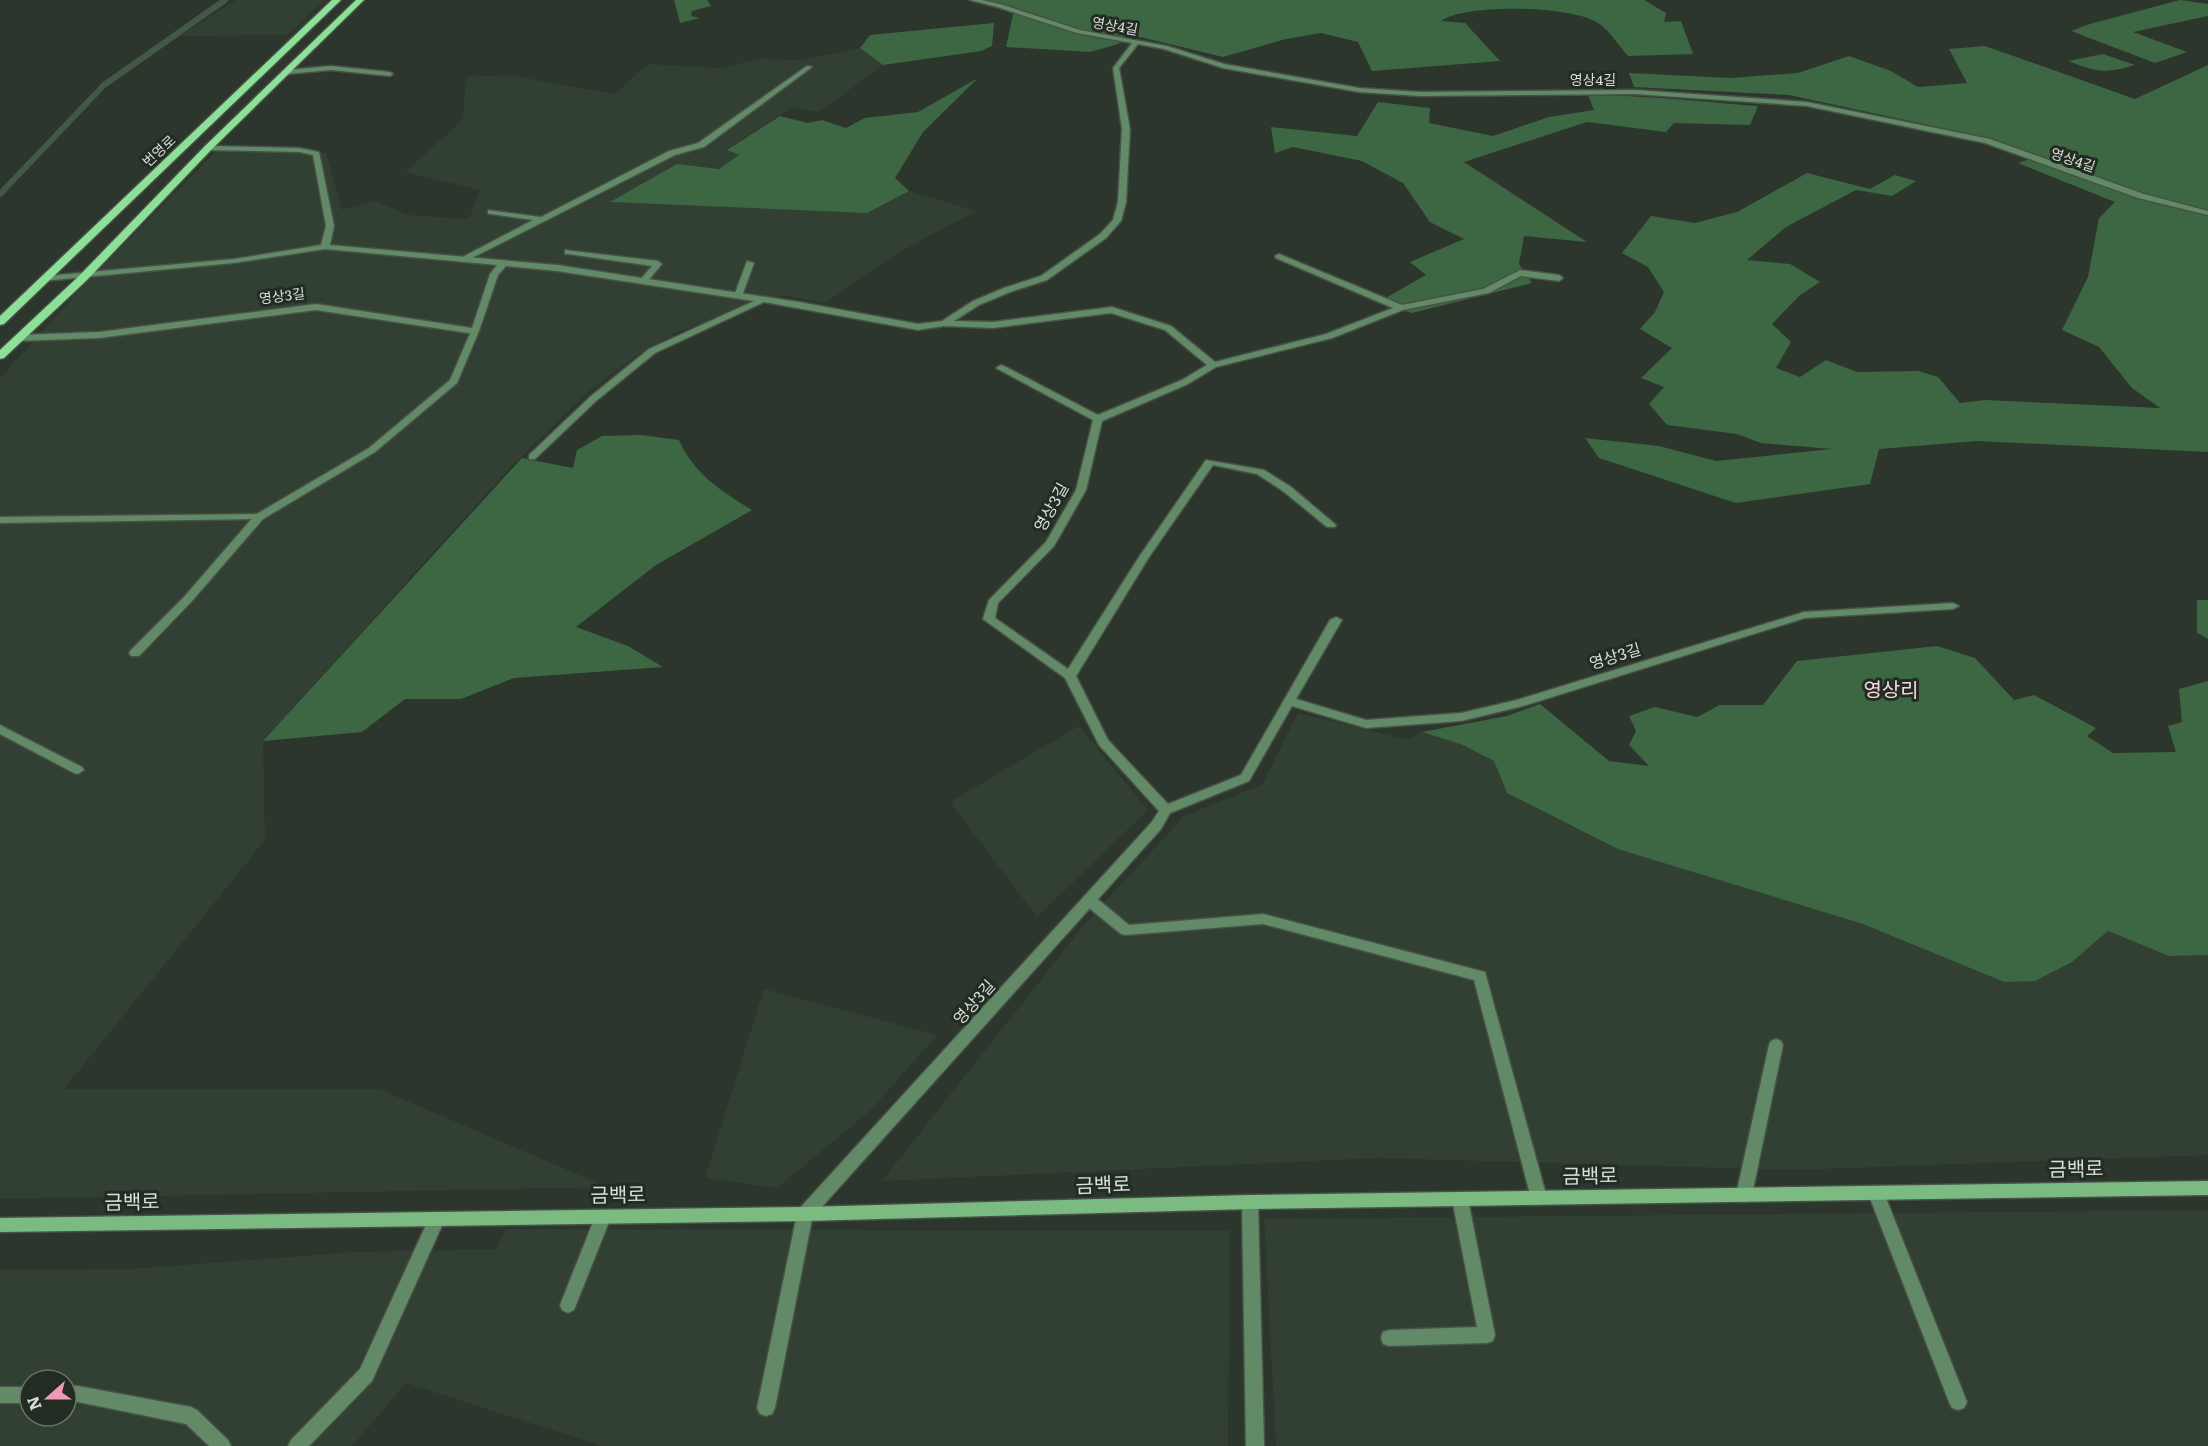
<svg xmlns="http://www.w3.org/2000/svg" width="2208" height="1446" viewBox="0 0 2208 1446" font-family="Literata,'Noto Sans KR',serif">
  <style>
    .built { fill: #314032; fill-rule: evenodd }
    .green { fill: #3d6742 }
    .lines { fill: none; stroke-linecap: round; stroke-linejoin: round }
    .stream { stroke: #435846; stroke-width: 6 }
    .lane-casing { stroke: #485148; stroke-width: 3 }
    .street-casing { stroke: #485148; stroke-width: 3 }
    .secondary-casing { stroke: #485148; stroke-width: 3 }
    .primary-casing { stroke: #485148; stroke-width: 3 }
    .lane { fill: #628a66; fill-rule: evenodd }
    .street { fill: #628a66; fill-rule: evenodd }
    .secondary { fill: #7bbb82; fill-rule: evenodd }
    .primary { fill: #8de097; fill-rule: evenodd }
    .labels { text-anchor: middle; stroke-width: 6; stroke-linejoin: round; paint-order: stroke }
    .far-street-label { font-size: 14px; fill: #d8ded8; stroke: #222c23 }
    .street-label { font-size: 16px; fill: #d8ded8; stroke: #222c23 }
    .quarter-label { font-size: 20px; fill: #f7d5e0; stroke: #222c23 }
    .near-street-label { font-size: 20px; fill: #d8ded8; stroke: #222c23 }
  </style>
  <rect width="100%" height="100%" fill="#2c362d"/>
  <!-- built -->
  <path class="built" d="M236,0H325L287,35L180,36Z
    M860,48L883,65L819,112L791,108L728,149L740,155L719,169L677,164L611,202L867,212L909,191L976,211L901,251L825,303L782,295L675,333L634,357L588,392L508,470L263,741L265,840L64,1089H379L607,1187L0,1199V378L86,283L222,145L326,153L342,210L375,201L408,215L469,219L480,190L405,172L463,120L466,77L508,75L615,94L648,64L721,68L759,59L800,60Z
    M1298,713L1408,740L1422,732L1463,745L1494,761L1507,793L1863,924L2003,982L2072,962L2108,931L2169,956L2208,955V1155L1795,1170L1378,1158L882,1181L1084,925L1184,816L1262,785Z
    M1079,726L1148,810L1037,917L950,802Z
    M764,989L937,1035L870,1111L777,1188L705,1178Z
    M2208,1210V1446H1276L1264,1219Z
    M506,1229L1230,1231L1228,1446H602L406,1383L352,1446H0V1270L130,1269L356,1252L496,1249ZM30,1380H66V1416H30Z"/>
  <!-- green -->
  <path class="green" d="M674,0H707L711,6L692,11L691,16L700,18L680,23Z
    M982,0H1644L1666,13L1664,22L1681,21L1693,54L1628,56C1619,46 1611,33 1601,25C1577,5 1464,3 1441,21L1465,23L1500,61L1372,71L1358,42L1321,33L1286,39L1223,57L1136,36L1115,45L1090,52L1006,47L1013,14L1020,9Z
    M2180,0L2208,4V16L2133,32L2187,52L2155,63L2071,31L2090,24Z
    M994,23L992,46L981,51L883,65L860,48L870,35Z
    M1985,46L2135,99L2208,65V452L1977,441L1879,449L1870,484L1736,503L1599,458L1585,438L1659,446L1716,461L1832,449L1761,443L1737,434L1667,425L1649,404L1664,387L1641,378L1672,348L1640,329L1655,312L1664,292L1648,267L1622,253L1651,216L1695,223L1737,212L1807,173L1870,189L1895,175L1916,181L1892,196L1856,190L1786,227L1747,260L1790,264L1820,282L1800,295L1772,324L1791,342L1776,368L1800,377L1826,360L1857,372L1919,371L1938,377L1960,403L1985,400L2160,408L2132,388L2099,347L2062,330L2088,277L2099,218L2115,202L2018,163L2036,157L1966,133L1789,95L1634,87L1629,73L1731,78L1798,73L1849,56L1891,71L1918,87L1967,83L1949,49Z
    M2103,54L2135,65C2105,74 2097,72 2068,61Z
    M978,78L923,132L895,178L909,191L867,213L610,202L677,164L719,169L739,155L727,150L780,116L808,123L822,120L846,128L865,118L918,112Z
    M1588,95C1645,95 1702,102 1758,106L1750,125L1674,123L1666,132L1587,122L1464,162L1587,242L1524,236L1519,264L1532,283L1412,313L1377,303L1426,275L1410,262L1464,239L1430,222L1403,183L1362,161L1293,147L1275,153L1271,127L1357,136L1378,102L1430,108L1429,123L1493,136L1549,117L1594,110Z
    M641,435L679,440C694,474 721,491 752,510L656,565L576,627L628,646L663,667L514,678L461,699H405L362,732L263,741L522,458L573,468L577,450L602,436Z
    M2197,600H2208V639L2197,633Z
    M1937,646L1975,658L2014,700L2034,695L2096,728L2087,736L2113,753L2176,752L2168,726L2182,722L2179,689L2208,681V955L2169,956L2108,931L2072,962L2035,981L2004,982L1863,924L1618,849L1507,793L1494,761L1463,745L1422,732L1507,716L1540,704L1609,761L1649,766L1629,745L1636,731L1629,716L1655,707L1697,717L1720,705H1763L1797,661Z"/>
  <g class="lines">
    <!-- stream -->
    <path class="stream" d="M0,194L104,85L225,0"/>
    <defs>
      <path id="lane" d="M807,66L812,67L704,147L675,155L464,262L457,260L533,220L491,214H488V210L541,217L669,151L698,143Z
        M565,250L658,261L662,264L646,283L643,284L639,281L652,266L568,254H565Z
        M747,261L754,263L742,296L735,298L734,296Z
        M475,328L479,331L457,383L375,452L263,519L192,601L139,656H131L129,653L131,650L184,597L255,515L369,448L450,380L471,331Z
        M0,725L82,767L84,770L78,774L74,773L0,734Z
        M1089,895L1094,896L1129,925L1263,914L1485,972L1547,1198L1545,1203L1539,1205L1533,1203L1531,1198L1474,980L1263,924L1126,935L1121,934L1084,904L1082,900L1084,896Z
        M1776,1039L1781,1041L1783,1045L1752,1195L1750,1200L1744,1202L1738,1200L1736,1195L1769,1045L1771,1041Z
        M1876,1186L1882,1188L1884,1193L1967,1402L1964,1408L1958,1410L1952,1408L1949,1402L1868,1193L1870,1188Z
        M1460,1192L1466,1194L1468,1199L1495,1335L1493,1341L1487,1343L1389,1346L1383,1344L1381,1338L1383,1332L1389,1330L1477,1327L1452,1199L1454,1194Z
        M805,1207L811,1209L813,1214L775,1408L772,1414L766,1416L760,1414L757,1408L797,1214L799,1209Z
        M603,1210L609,1212L611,1217L574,1310L568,1313L562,1310L560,1305L595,1217L597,1212Z
        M437,1212L443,1214L445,1219L372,1381L309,1446H288L291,1440L360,1369L431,1214Z
        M66,1386H78L191,1407L197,1410L228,1440L231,1446H209L186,1424L78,1402H66Z
        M0,1387H30V1403H0Z"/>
      <path id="street" d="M970,0H982L1000,4L1080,30L1167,46L1224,64L1359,88L1420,92L1635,90L1807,102L1990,139L2144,194L2208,211V215L2138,198L1985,143L1807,106L1635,94L1420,96L1359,92L1223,68L1164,49L1138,44L1119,68L1130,129L1126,202L1121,221L1106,238L1047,280L1010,292L979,305L954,321L993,322L1112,307L1171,326L1215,362L1326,334L1393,308L1276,258L1275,256L1279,254L1402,305L1483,289L1520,270L1559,275L1563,278L1559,281L1521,276L1489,293L1403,310L1332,338L1216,367L1188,384L1102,421L1086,490L1054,546L998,603L995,618L1068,669L1139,557L1206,460L1264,470L1291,487L1336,525L1335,527H1327L1283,491L1257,474L1213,465L1149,557L1076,676L1108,740L1168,804L1241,775L1330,620L1336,617L1342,620L1296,699L1366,720L1461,713L1517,700L1804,612L1953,603L1959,606L1953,609L1805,618L1523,706L1461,721L1366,728L1292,706L1249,781L1170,813L1161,829L811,1219L805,1221L799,1219L797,1214L799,1209L1151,823L1159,811L1099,745L1065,678L983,619L989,600L1046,542L1076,490L1093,420L996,368L1001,365L1004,366L1098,415L1182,380L1207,365L1165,330L1111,313L993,328L944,326L918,330L764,302L655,353L596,401L535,459H529V455L590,397L649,349L754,301L557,271L506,266L498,275L479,331L475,334L316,310L99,338L18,341L14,338L18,335L99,332L316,304L472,328L490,274L497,265L325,249L234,263L43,281V277L46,276L234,259L321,245L326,226L313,155L299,152L205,150L204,148L208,146L299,148L319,152L334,226L330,245L557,265L799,302L918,324L942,321L973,301L1004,288L1041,276L1100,234L1113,220L1118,202L1122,129L1113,68L1132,43L1077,33L997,7Z
        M331,66L390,72L393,74L390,76L331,70L287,74L284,72L287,70Z
        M259,514L264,517L263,519L0,523V517Z
        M1250,1195L1256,1197L1258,1202L1264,1446H1246L1242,1202L1244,1197Z"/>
      <path id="secondary" d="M2208,1181V1195L1250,1209L805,1221L0,1232V1218L805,1207L1250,1195Z"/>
      <path id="primary" d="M332,0H341L4,324L0,325V316Z
        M356,0H364L211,150L87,280L4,358L0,359V350L79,276L205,146Z"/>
    </defs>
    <!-- lane casing -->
    <use href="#lane" class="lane-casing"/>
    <!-- street casing -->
    <use href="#street" class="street-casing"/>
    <!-- secondary casing -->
    <use href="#secondary" class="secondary-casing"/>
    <!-- primary casing -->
    <use href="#primary" class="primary-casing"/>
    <!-- lane -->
    <use href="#lane" class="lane"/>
    <!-- street -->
    <use href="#street" class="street"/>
    <!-- secondary -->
    <use href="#secondary" class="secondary"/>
    <!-- primary -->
    <use href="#primary" class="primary"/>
  </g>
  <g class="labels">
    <!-- far-street labels -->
    <g class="far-street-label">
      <text transform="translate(1115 26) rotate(10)" y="5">영상4길</text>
      <text x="1593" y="85">영상4길</text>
      <text transform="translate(159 151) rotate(-43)" y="5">번영로</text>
      <text transform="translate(2073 160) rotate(19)" y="5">영상4길</text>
      <text transform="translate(282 296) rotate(-7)" y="5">영상3길</text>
    </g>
    <!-- street labels -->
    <g class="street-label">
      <text transform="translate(1051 507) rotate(-61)" y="6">영상3길</text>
      <text transform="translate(1615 656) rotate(-17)" y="6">영상3길</text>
      <text transform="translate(974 1002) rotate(-48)" y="6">영상3길</text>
    </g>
    <!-- quarter labels -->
    <g class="quarter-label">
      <text x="1891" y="697">영상리</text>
    </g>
    <!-- near-street labels -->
    <g class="near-street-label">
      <text transform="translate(2076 1169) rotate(-1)" y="7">금백로</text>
      <text transform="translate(1590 1176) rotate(-1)" y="7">금백로</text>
      <text transform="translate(1103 1185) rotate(-2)" y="7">금백로</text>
      <text transform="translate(618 1195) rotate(-1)" y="7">금백로</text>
      <text transform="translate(132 1202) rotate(-1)" y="7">금백로</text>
    </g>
  </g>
  <!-- north arrow -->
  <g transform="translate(48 1398) rotate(249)"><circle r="28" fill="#222c23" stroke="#6b736b" stroke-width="1.5"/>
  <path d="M0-4.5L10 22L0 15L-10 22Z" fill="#ef9ab8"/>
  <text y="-9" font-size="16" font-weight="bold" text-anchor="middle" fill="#d8ded8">N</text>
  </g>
</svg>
